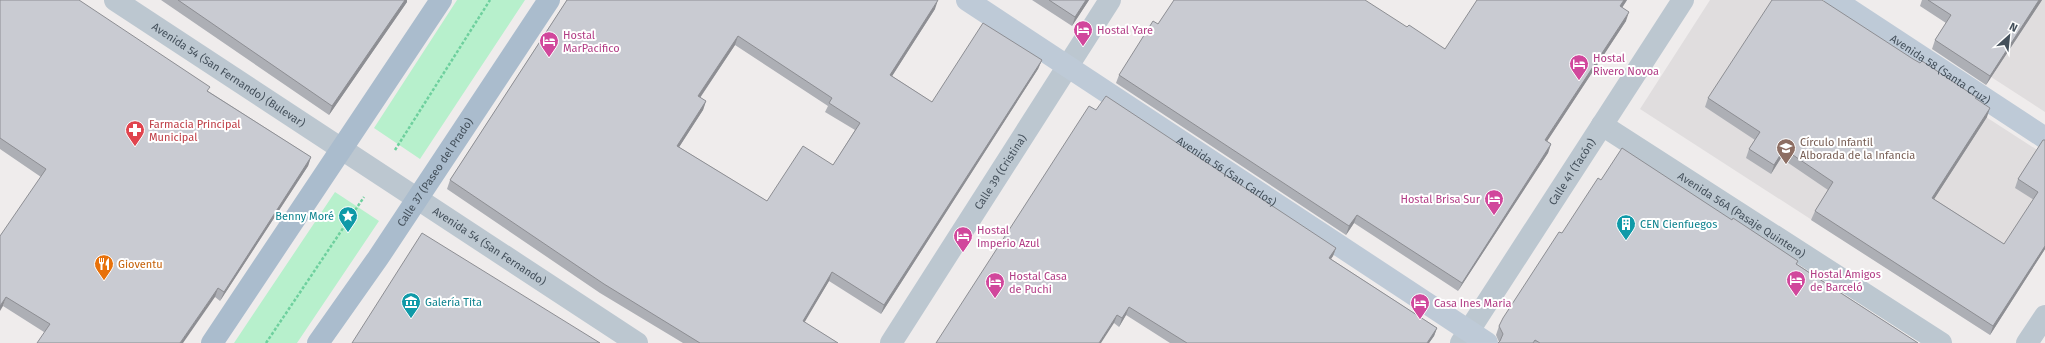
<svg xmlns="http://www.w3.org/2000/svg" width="2045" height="343" viewBox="0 0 2045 343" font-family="'Fira Sans',sans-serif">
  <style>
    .education { fill: #e0ddde }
    .green { fill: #b7f0cc }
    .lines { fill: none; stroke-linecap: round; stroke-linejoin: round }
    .path { stroke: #6ed09e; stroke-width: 2.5; stroke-dasharray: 3 2; stroke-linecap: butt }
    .street { stroke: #bcc7d0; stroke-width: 22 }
    .secondary { stroke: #becad7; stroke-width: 22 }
    .primary { stroke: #aabccd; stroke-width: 22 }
    .wall { fill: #adafb5; fill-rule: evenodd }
    .shaded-wall { fill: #8d8e93 }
    .building { fill: #c9cbd2; stroke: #8d8e93; fill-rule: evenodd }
    .labels { text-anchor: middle; stroke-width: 4; stroke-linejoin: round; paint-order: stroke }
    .hotel-label { font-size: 11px; fill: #b23c85; stroke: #fff; text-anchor: start }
    .street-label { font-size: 11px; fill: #44505b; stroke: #fff }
    .health-label { font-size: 11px; fill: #be3a42; stroke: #fff; text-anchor: start }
    .education-label { font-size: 11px; fill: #785e54; stroke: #fff; text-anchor: start }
    .culture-label { font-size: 11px; fill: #0d838f; stroke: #fff; text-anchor: start }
    .food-label { font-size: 11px; fill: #c56008; stroke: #fff; text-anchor: start }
  </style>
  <rect width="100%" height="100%" fill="#efecec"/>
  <!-- education -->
  <path class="education" d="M1710,0H1805L2045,155V249L1990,335L1640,109Z
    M1964,0H2045V112L1937,42Z"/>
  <!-- green -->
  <path class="green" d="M457,0H525L420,159L374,128Z
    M335,192L379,221L297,343H234Z"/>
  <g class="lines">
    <!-- path -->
    <path class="path" d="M395,150L490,0
      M266,343L364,197"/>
    <!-- street -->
    <g class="street">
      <path id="s1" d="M115,0L637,343"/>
      <path id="s2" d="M1602,125L1941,343"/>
      <path id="s3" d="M891,343L1110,0"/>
      <path id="s4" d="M1461,343L1683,0"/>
      <path d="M2027,343L2045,316"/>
    </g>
    <!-- secondary -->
    <g class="secondary">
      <path id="s5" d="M967,0L1487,343"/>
      <path id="s6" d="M1835,0L2045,138"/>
    </g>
    <!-- primary -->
    <g class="primary">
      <path d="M212,343L441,0"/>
      <path id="s7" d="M318,343L378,258L549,0"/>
    </g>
  </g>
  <!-- wall -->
  <path class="wall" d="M0,0L208,91L311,157L308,166L220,301L215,297L44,332L3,306L41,177L0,149Z
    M161,0H407V2L329,115Z
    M567,0L935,9L892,76L932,102L1042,60L1038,69L881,314L829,281L804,322L838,343H683L600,293L447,189L450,180ZM735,45L828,106L825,112L855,130L833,165L767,201L679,147L703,110L706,101L700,98Z
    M1032,0H1089L1072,26Z
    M1627,0L1622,8L1626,21L1547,141L1551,144L1548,153L1458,291L1354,223L1346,235L1116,83L1119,75L1158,24L1407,27L1445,49Z
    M1922,0H2042L1986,85L1932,49L1935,40L1946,23L1920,6Z
    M1913,59L1975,99L1987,117L1934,199L2004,244L2034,200L2015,188L2018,179L2043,140L2045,249L1990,335L1811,220L1815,211L1828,190L1781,158L1771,174L1746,158L1749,149L1755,140L1705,107L1708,98Z
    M1096,110L1336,248L1333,256L1331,259L1437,328L1434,336L1429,343H1170L1126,315L1119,327L1114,323Z
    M1601,180L1732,220L1798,261L1797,264L1918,343H1498L1499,342L1496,335L1499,326L1562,233Z"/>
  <!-- shaded-wall -->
  <path class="shaded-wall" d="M405,0H407V2L329,115L332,106Z
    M938,0L935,9L887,84L890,75Z
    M1086,0H1089L1072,26L1075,17Z
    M1624,0H1627L1617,15L1620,6Z
    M2039,0H2042L1986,85L1990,76Z
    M1629,12L1626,21L1542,149L1545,140Z
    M738,36L735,45L695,105L698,96Z
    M1042,60L1038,69L881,314L884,305Z
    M706,101L703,110L674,155L677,146Z
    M1990,108L1987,117L1929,207L1932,198Z
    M1551,144L1548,153L1458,291L1462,283Z
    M1784,149L1781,158L1771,174L1774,165Z
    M311,157L308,166L220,301L224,292Z
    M1357,215L1354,223L1346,235L1349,226Z
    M2045,246V249L1990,335L1993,326Z
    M1336,248L1333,256L1326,266L1329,258Z
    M832,272L829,281L800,330L803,321Z
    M218,288L215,297L183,343H180Z
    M6,297L3,306L0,311V306Z
    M1129,307L1126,315L1119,327L1122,318Z
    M1117,315L1114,323L1101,343H1099Z
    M1437,328L1434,336L1429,343H1427Z"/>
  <!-- building -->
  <path class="building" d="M0,0H79L210,87L207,91L311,157L224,292L218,288L180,343H37L50,324L6,297L0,306V236L46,169L0,138Z
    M178,0H405L332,106Z
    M567,0H938L890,75L932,102L983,23L1042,60L884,305L832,272L803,321L838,343H700L604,284L450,180ZM738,36L832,98L829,103L860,123L833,165L803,146L767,201L677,146L706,101L698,96Z
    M1049,0H1086L1075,17Z
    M1174,0H1365L1407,27L1409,25L1445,49L1477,0H1624L1620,6L1629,12L1545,140L1551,144L1462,283L1357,215L1349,226L1119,75L1153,21L1158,24Z
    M1772,0H1822L1913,59L1920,63L1922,61L1976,97L1975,98L1990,108L1932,198L2004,244L2038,192L2018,179L2043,140H2045V246L1993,326L1815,211L1833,182L1784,149L1774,165L1749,149L1760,132L1708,98Z
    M1928,0H2039L1990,76L1935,40L1951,15Z
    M1106,96L1336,248L1329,258L1437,328L1427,343H1187L1129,307L1122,318L1117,315L1099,343H936L1089,106L1096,110Z
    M1622,148L1732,220L1733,218L1798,261L1796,264L1918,343H1540L1535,340L1533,343H1498L1500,341L1503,334L1499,326L1503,318L1559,232L1562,233L1598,178L1601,180Z
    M422,233L600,343H352Z"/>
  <!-- icons -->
  <defs>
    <symbol id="hotel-pin" viewBox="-11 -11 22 30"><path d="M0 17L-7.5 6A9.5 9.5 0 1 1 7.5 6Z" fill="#d1479c" stroke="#fff"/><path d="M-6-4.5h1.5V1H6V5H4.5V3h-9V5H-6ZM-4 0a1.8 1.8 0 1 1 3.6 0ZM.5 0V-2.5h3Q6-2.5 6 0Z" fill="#fff"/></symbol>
    <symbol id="pharmacy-pin" viewBox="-11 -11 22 30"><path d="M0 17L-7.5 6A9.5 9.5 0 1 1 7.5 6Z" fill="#e0444e" stroke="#fff"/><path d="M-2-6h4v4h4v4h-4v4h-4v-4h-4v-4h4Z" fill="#fff"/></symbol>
    <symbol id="school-pin" viewBox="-11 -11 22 30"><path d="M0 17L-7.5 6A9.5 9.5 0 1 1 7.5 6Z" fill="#8d6e63" stroke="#fff"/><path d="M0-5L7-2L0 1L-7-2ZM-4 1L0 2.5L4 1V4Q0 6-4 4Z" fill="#fff"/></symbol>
    <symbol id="sight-pin" viewBox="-11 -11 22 30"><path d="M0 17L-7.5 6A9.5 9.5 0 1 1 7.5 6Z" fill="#0f9aa8" stroke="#fff"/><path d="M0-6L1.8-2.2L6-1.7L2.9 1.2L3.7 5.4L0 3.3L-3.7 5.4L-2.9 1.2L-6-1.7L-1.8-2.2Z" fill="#fff"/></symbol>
    <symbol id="building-pin" viewBox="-11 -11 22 30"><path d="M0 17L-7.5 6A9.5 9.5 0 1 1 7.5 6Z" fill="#0f9aa8" stroke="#fff"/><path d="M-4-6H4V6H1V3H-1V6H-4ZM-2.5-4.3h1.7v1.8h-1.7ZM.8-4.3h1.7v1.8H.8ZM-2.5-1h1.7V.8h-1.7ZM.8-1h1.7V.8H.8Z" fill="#fff"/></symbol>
    <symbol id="restaurant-pin" viewBox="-11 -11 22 30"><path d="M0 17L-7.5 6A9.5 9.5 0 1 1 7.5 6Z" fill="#e8710a" stroke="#fff"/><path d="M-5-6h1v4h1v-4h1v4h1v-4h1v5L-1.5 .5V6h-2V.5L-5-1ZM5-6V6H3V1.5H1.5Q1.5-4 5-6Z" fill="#fff"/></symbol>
    <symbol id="museum-pin" viewBox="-11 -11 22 30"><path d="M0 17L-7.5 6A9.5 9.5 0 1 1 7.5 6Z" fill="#0f9aa8" stroke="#fff"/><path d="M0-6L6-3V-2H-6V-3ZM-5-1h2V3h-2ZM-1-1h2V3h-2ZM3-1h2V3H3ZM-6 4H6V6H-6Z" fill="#fff"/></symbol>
  </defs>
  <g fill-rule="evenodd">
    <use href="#hotel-pin" x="1072" y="19" width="22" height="30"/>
    <use href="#hotel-pin" x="538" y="30" width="22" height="30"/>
    <use href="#hotel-pin" x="1568" y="53" width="22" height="30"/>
    <use href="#pharmacy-pin" x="124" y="119" width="22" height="30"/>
    <use href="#school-pin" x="1775" y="137" width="22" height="30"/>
    <use href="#hotel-pin" x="1483" y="188" width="22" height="30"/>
    <use href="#sight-pin" x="337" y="205" width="22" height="30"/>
    <use href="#building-pin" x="1615" y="213" width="22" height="30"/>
    <use href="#hotel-pin" x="952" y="225" width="22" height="30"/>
    <use href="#restaurant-pin" x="93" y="253" width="22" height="30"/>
    <use href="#hotel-pin" x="1785" y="269" width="22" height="30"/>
    <use href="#hotel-pin" x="984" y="271" width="22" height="30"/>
    <use href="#museum-pin" x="400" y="291" width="22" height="30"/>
    <use href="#hotel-pin" x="1409" y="292" width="22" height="30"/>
  </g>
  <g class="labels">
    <!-- hotel labels -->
    <g class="hotel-label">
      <text x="1097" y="34">Hostal Yare</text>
      <text x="563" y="39">Hostal<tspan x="563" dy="13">MarPacifico</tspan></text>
      <text x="1593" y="62">Hostal<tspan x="1593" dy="13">Rivero Novoa</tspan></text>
      <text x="1480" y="203" text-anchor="end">Hostal Brisa Sur</text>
      <text x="977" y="234">Hostal<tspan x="977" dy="13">Imperio Azul</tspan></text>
      <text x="1810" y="278">Hostal Amigos<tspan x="1810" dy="13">de Barceló</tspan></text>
      <text x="1009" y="280">Hostal Casa<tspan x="1009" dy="13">de Puchi</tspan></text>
      <text x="1434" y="307">Casa Ines Maria</text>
    </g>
    <!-- street labels -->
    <g class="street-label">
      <text dy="4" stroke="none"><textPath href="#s6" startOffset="126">Avenida 58 (Santa Cruz)</textPath></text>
      <text dy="4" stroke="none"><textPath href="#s1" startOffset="136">Avenida 54 (San Fernando) (Bulevar)</textPath></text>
      <text dy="4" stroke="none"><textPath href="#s3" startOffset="203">Calle 39 (Cristina)</textPath></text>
      <text dy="4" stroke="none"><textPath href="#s4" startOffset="204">Calle 41 (Tacón)</textPath></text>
      <text dy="4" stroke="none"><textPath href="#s7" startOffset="207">Calle 37 (Paseo del Prado)</textPath></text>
      <text dy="4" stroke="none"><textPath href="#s5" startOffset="311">Avenida 56 (San Carlos)</textPath></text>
      <text dy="4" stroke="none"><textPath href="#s2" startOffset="166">Avenida 56A (Pasaje Quintero)</textPath></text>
      <text dy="4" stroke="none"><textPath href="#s1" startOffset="448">Avenida 54 (San Fernando)</textPath></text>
    </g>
    <!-- health labels -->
    <g class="health-label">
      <text x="149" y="128">Farmacia Principal<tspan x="149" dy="13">Municipal</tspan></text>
    </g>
    <!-- education labels -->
    <g class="education-label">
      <text x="1800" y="146">Círculo Infantil<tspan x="1800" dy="13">Alborada de la Infancia</tspan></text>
    </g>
    <!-- culture labels -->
    <g class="culture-label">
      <text x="334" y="220" text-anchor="end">Benny Moré</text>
      <text x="1640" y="228">CEN Cienfuegos</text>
      <text x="425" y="306">Galería Tita</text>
    </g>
    <!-- food labels -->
    <g class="food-label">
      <text x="118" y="268">Gioventu</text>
    </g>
  </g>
  <!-- north arrow -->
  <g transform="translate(2009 36) rotate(27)" stroke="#ffffff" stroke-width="3" paint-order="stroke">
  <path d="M0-3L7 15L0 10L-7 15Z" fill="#44505b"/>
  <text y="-6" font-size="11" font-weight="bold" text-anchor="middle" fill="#44505b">N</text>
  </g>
</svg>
